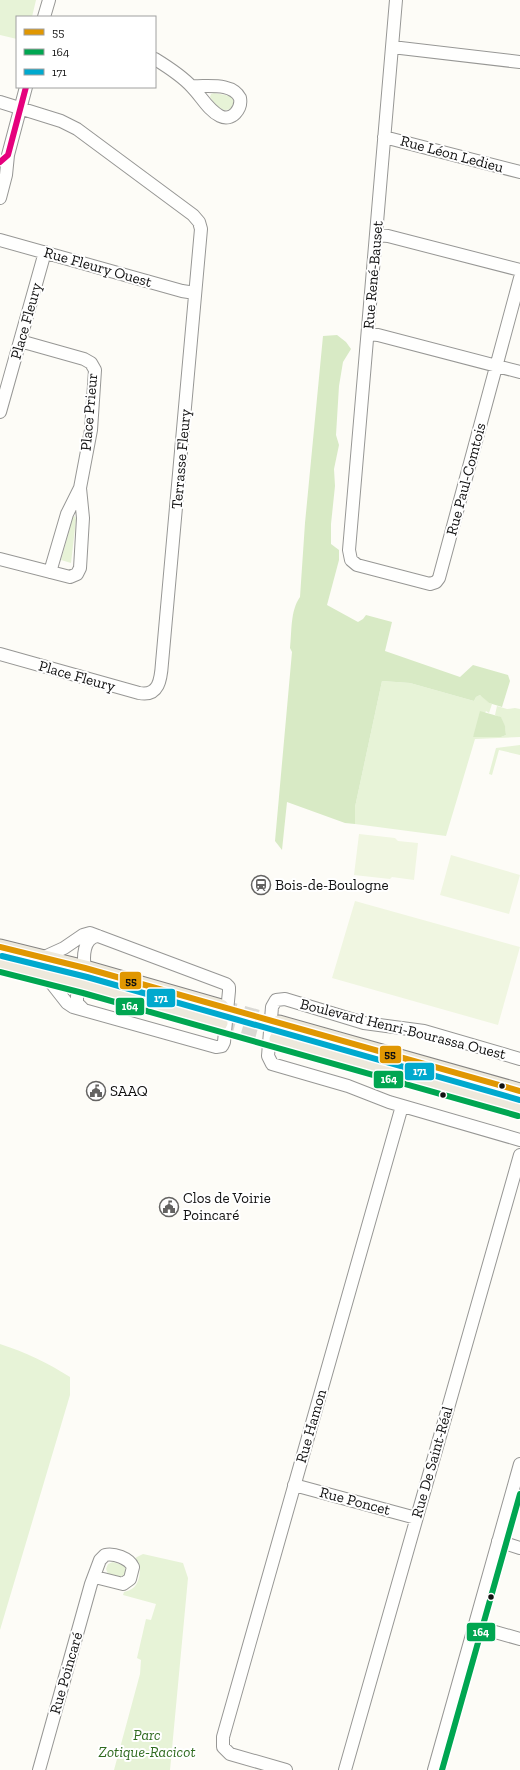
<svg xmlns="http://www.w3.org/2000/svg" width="520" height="1770" viewBox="0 0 520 1770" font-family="'Zilla Slab',serif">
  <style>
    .green { fill: #e7f3d7 }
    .forest { fill: #d8eac5 }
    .pitch { fill: #f0f6e1 }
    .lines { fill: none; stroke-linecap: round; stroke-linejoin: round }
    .major-tunnel { stroke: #dad9d4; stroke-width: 15; stroke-dasharray: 15 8; stroke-linecap: butt }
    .minor-casing { stroke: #979795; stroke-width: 14 }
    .major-casing { stroke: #858482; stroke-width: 17 }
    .minor { stroke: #fffffe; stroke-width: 12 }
    .major { stroke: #ede9dc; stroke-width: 15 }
    .bus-1-casing { stroke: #fff; stroke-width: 9 }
    .bus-2-casing { stroke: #fff; stroke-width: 9 }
    .bus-3-casing { stroke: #fff; stroke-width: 9 }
    .bus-4-casing { stroke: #fff; stroke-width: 9 }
    .bus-1 { stroke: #e09702; stroke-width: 6 }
    .bus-2 { stroke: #00a651; stroke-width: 6 }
    .bus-3 { stroke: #00a9ce; stroke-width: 6 }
    .bus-4 { stroke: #e5007d; stroke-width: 6 }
    .bus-dot { fill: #111; stroke: #fff; stroke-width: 1.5 }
    .labels { text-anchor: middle; stroke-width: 4; stroke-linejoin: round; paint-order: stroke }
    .street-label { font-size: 15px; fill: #111; stroke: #fff }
    .poi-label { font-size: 15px; fill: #111; stroke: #fff; text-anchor: start }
    .park-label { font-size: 15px; font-style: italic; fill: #2f6b1f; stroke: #fff }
    .line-badge { stroke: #fff; stroke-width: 1.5 }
    .badge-label { font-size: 11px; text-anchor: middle; font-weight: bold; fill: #fff }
    .pale-badge-label { font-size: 11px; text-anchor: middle; font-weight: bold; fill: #111 }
  </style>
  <rect width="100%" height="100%" fill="#fdfcf7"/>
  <!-- green -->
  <path class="green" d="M0,0H36L32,17H17V39L0,35Z
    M214,93L231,96L234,102L232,108C222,114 215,105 210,97L211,94Z
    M75,516L76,520L71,563L61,560L73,517Z
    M382,681L410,683L474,701L476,697L480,695C485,697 487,703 492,704L489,713L486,711L473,737H501L506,735L505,727L501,718L495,715L497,706L507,709L515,708L520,709V737L475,739L446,836L355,824V807Z
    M520,745V755L499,750L492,775L489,774L496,748Z
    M0,1344C25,1352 48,1363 70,1377V1395L0,1630Z
    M143,1554L183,1563L188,1578L170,1770H114L140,1674L141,1660L137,1658L146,1619L151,1620L156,1604L123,1595L124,1592C127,1591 131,1590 133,1588C141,1582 142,1564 135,1558Z
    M113,1562L125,1566L126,1571L124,1575L120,1577L108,1574L106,1569L108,1564Z"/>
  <!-- forest -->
  <path class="forest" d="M337,335L346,342L351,349L343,362L339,386L336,435L339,445L334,469L335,486L331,524V544L339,550V560L327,605L358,622L363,619L366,615L392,622L385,651L460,677L473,665L508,675L510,681L502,707L489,703L480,695L476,697L474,701L410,683L382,681L355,807V824L345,823L287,802L282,850L275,841L292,652L290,648C292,632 290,611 300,597L305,523L323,336Z
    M480,711L501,717L505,726L506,735L501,737H473Z"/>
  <!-- pitch -->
  <path class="pitch" d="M359,834L395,838L398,841L418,843L414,880L392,877L390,879L354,875Z
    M451,855L520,875L509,914L440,895Z
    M355,901L520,947L498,1025L332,978Z"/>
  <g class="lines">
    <!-- major-tunnel -->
    <path class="major-tunnel" d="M221,1007L279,1023
      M220,1023L277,1039"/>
    <defs>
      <path id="minor" d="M396,0L349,550L351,560L357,565L430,584L436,582L439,578L520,278
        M44,17L49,0
        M392,47L520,62
        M155,59C168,67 182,76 192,87C201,96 208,110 220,116C232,122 242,109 240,98C232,82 207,87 192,86
        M0,102L61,121L77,129L193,215L199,222L201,229L162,663C161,679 159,697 139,693L0,654
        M384,137L520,172
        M0,198L6,175L8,155L26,87
        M377,235L388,236L520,270
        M0,240L182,291L195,293
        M368,334L378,335L520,372
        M0,412L45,252
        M0,559L70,577L77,574L80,568L83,518L80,488L91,430L95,370L91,363L84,359L20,341
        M50,572L67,514L80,488
        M42,958L64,948L83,935L90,933L226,984L229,987V991L224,1042L222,1046L216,1047L73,1007L67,1003L45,975
        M85,968C83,958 83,937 98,936
        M83,1009L77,1003V996L85,985
        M520,1059L424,1031L364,1023L285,999L276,1000L272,1007L268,1056L272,1064L348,1086L389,1102L520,1140
        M294,1485L416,1518
        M498,1541L520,1548
        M474,1626L520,1639
        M39,1770L91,1584L100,1560L105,1555C114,1553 129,1558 133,1567L130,1579L123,1584L95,1577
        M286,1770L230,1754L223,1747V1737L402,1106
        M345,1770L520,1155
        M434,1770L520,1464"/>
      <path id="major" d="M0,947L85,968L221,1007
        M0,964L85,985L220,1023
        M279,1023L520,1091
        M277,1039L520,1108"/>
    </defs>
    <!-- minor casing -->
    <use href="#minor" class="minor-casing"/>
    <!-- major casing -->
    <use href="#major" class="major-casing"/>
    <!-- minor -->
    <use href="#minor" class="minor"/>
    <!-- major -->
    <use href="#major" class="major"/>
    <defs>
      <path id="bus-1" d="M0,947L85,968L520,1091"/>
      <path id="bus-2" d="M0,972L83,993L518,1116
        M442,1770L520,1494"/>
      <path id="bus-3" d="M2,956L87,977L520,1100"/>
      <path id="bus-4" d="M0,162L8,155L26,87"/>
    </defs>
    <!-- bus-1 casing -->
    <use href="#bus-1" class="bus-1-casing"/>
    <!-- bus-2 casing -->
    <use href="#bus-2" class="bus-2-casing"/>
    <!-- bus-3 casing -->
    <use href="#bus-3" class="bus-3-casing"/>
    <!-- bus-4 casing -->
    <use href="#bus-4" class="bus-4-casing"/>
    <!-- bus-1 -->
    <use href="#bus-1" class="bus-1"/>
    <!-- bus-2 -->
    <use href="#bus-2" class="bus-2"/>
    <!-- bus-3 -->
    <use href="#bus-3" class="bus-3"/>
    <!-- bus-4 -->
    <use href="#bus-4" class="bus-4"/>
  </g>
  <!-- icons -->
  <defs>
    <symbol id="station-ring" viewBox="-11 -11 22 22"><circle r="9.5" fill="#fff" stroke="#646362" stroke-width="1.5"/><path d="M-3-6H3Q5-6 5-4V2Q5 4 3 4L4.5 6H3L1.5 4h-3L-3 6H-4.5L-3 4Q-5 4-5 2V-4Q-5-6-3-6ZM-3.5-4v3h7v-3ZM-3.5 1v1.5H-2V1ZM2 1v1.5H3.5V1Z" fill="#646362"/></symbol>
    <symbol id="civic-ring" viewBox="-11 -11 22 22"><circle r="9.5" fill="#fff" stroke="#646362" stroke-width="1.5"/><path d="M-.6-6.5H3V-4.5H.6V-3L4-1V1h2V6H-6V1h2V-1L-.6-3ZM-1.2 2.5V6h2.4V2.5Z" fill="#646362"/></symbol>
  </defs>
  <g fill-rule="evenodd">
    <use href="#station-ring" x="250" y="874" width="22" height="22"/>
    <use href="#civic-ring" x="85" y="1080" width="22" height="22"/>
    <use href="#civic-ring" x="158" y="1196" width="22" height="22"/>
  </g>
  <!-- markers -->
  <g class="bus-dot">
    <circle cx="502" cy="1086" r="3.5"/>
    <circle cx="443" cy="1095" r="3.5"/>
    <circle cx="491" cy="1597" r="3.5"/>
  </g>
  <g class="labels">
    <!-- street labels -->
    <g class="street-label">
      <text transform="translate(452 154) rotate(15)" y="5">Rue Léon Ledieu</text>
      <text transform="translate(98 267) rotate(16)" y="5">Rue Fleury Ouest</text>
      <text transform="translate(373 275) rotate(-85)" y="5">Rue René-Bauset</text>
      <text transform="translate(26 321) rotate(-74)" y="5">Place Fleury</text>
      <text transform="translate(89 412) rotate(-85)" y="5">Place Prieur</text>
      <text transform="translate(181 459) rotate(-85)" y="5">Terrasse Fleury</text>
      <text transform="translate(466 479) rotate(-75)" y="5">Rue Paul-Comtois</text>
      <text transform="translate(77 676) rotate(16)" y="5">Place Fleury</text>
      <text transform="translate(403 1029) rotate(14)" y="5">Boulevard Henri-Bourassa Ouest</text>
      <text transform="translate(311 1426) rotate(-74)" y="5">Rue Hamon</text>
      <text transform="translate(432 1462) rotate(-74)" y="5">Rue De Saint-Réal</text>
      <text transform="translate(355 1501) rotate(15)" y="5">Rue Poncet</text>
      <text transform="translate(66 1673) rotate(-74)" y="5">Rue Poincaré</text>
    </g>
    <!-- poi labels -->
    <g class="poi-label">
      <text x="275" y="890">Bois-de-Boulogne</text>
      <text x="110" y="1096">SAAQ</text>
      <text x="183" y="1203">Clos de Voirie<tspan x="183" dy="17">Poincaré</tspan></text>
    </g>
    <!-- park labels -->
    <g class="park-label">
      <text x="147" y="1740">Parc<tspan x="147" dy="17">Zotique-Racicot</tspan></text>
    </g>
  </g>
  <g class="line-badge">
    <rect x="119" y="971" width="23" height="19" rx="4" fill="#e09702"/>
    <rect x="146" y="988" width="30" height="20" rx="4" fill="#00a9ce"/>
    <rect x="115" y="997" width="30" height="19" rx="4" fill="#00a651"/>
    <rect x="379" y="1045" width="23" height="19" rx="4" fill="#e09702"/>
    <rect x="404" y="1062" width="31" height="19" rx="4" fill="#00a9ce"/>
    <rect x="373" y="1070" width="31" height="19" rx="4" fill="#00a651"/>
    <rect x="466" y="1622" width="30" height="20" rx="4" fill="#00a651"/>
  </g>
  <g class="badge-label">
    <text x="161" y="1002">171</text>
    <text x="130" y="1010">164</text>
    <text x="420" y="1075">171</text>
    <text x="389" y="1083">164</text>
    <text x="481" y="1636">164</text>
  </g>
  <g class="pale-badge-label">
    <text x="131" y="985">55</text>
    <text x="390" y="1058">55</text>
  </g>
  <!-- legend -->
  <rect x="16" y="16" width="140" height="72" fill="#ffffff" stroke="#a0a0a0"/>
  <rect x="24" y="29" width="20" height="6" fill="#e09702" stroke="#a0a0a0"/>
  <text x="52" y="36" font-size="12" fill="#111111">55</text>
  <rect x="24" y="49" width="20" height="6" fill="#00a651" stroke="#a0a0a0"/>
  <text x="52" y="56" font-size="12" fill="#111111">164</text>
  <rect x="24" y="69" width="20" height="6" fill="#00a9ce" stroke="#a0a0a0"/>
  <text x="52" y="76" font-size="12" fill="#111111">171</text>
</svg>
